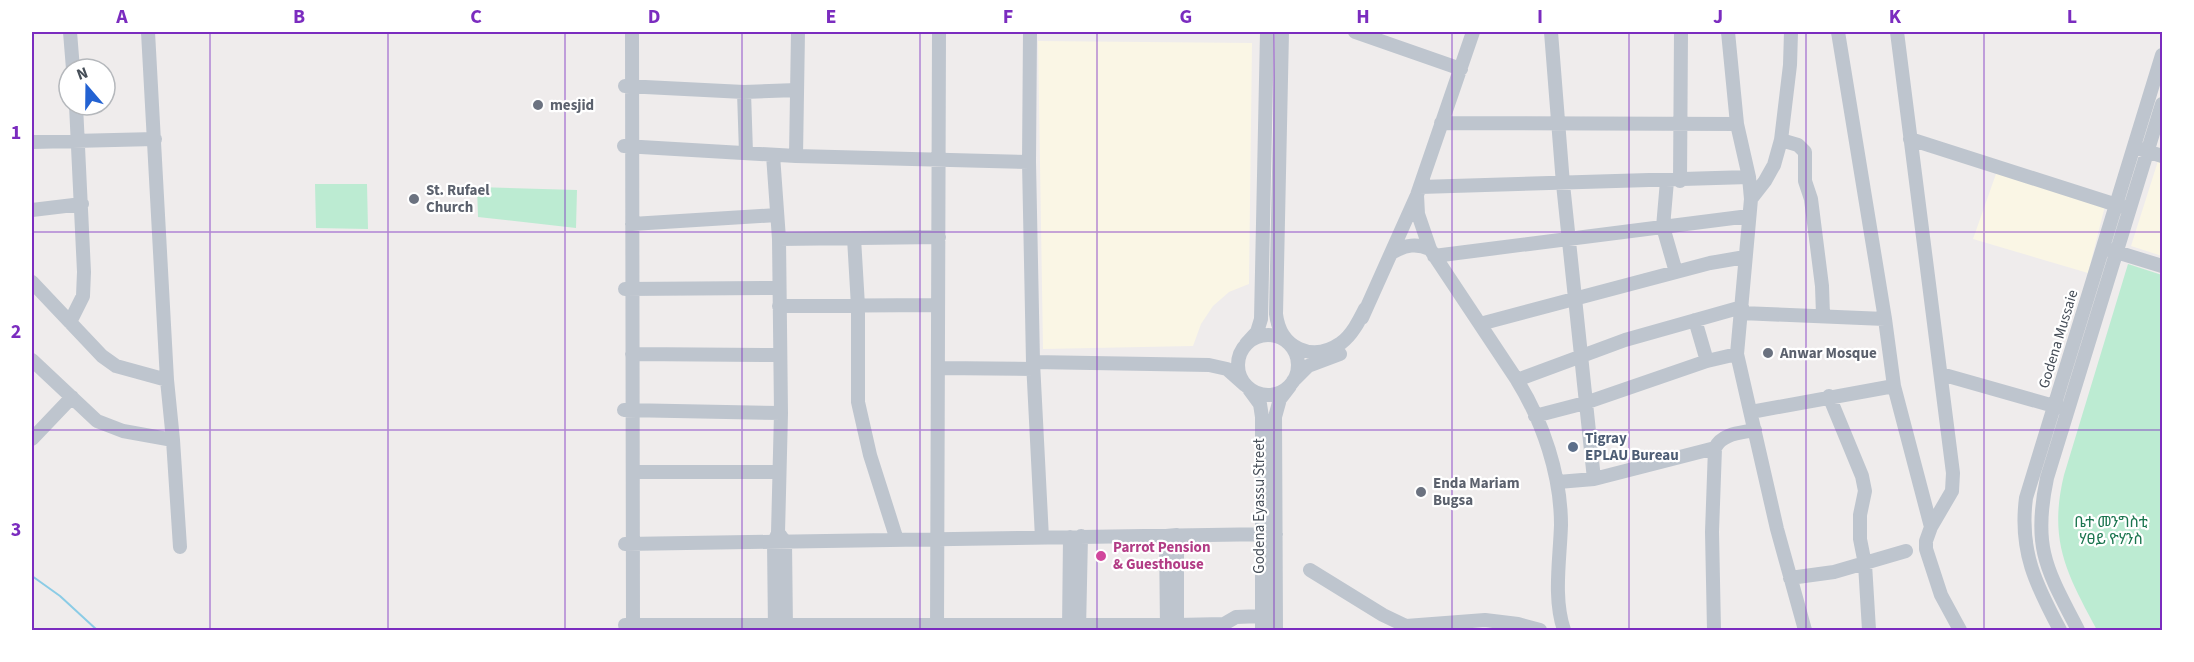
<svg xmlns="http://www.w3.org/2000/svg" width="2194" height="662" viewBox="0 0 2194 662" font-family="'Source Sans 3','Noto Sans Ethiopic',sans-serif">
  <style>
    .commercial { fill: #faf6e5 }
    .green { fill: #bcebd2 }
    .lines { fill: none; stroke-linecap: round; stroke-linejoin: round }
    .stream { stroke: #8bcce6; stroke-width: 2 }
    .minor { stroke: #bec5ce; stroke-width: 14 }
    .grid { fill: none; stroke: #7b2cbf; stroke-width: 1.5; stroke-opacity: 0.55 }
    .worship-dot { fill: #6b7280; stroke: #fff; stroke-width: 2 }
    .service-dot { fill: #5c6f8a; stroke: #fff; stroke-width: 2 }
    .hotel-dot { fill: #d1479c; stroke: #fff; stroke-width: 2 }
    .labels { text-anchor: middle; stroke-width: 4.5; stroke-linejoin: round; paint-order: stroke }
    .worship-label { font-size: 15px; font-weight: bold; fill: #5b616d; stroke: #fff; text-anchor: start }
    .street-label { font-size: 15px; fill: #464e58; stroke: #fff }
    .service-label { font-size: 15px; font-weight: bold; fill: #4e5e75; stroke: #fff; text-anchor: start }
    .park-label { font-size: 15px; fill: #1b754f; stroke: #fff }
    .hotel-label { font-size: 15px; font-weight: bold; fill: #b23c85; stroke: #fff; text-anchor: start }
    .neatline { fill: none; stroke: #7b2cbf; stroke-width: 2 }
    .grid-label { font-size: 20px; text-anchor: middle; font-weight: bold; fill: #7b2cbf }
  </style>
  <rect width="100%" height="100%" fill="#efecec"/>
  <!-- commercial -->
  <path class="commercial" d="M1038,41L1252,43L1249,284L1229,292L1213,306L1201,324L1193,346L1043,349Z
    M2158,161L2162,162V256L2131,246Z
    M1997,171L2105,206L2088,273L1973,239Z"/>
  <!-- green -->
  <path class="green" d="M315,184H367L368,229L316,228Z
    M477,187L577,190L576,228L478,217Z
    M2128,264L2162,275V630H2097C2067,574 2048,541 2064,475Z"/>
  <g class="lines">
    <!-- stream -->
    <path class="stream" d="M32,576L60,596L97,630"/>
    <!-- minor -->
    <path class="minor" d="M70,32L73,69
      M148,32L167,380L173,440L180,547
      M632,32L633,630
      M1030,32L1029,162L1033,362L1042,538
      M1282,32L1276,314C1280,348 1312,363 1341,343C1352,335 1359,321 1365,309
      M1355,32L1461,69
      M1551,32L1563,184L1594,479
      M1728,32L1737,124L1749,177L1751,199L1737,354L1777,529L1805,630
      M1838,32L1885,319L1894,386L1931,527
      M1897,32L1953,473L1952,491L1931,527L1926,541V549L1941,595L1960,630
      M625,86L744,92L797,90
      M744,92L746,153
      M1441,123L1737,124
      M1910,139L2123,207
      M1781,140L1798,145L1805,152V181L1811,199L1822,286L1823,315
      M32,142L155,139
      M624,146L796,156L1029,162
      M2140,149L2162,156
      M773,155L779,239L781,413L778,533L774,542L775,630
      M796,156L798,32
      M1667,181L1663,227L1676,272
      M1680,181L1681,32
      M1420,187L1749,177
      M1417,195L1418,214L1430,249L1517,380C1543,422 1561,475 1561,525C1560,559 1553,598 1564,630
      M1751,199L1765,181L1774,165L1781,140L1790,65L1791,32
      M32,210L82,204
      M632,224L777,215
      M854,238L858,306V402L870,455L897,540
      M779,239L939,237
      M2110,250L2162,266
      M1393,252C1406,245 1416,243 1430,249
      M1434,256L1749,216
      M32,282L102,356L116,366L167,380
      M625,289L778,288
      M779,306L938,305
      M1741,313L1885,319
      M1362,318L1417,195L1473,32
      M1695,320L1707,361
      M70,322L83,296L84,272L76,105
      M1480,324L1710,263L1745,257
      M1238 365a30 30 0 1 1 60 0a30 30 0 1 1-60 0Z
      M1246,344L1257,332L1261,319L1267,32
      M632,354L780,355
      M32,360L97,421L123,431L173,440
      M1033,362L1209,365L1227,369L1245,385
      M938,368L1033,369
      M1941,374L2061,408
      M1517,380L1625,340L1742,307
      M1293,381L1308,366L1340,354
      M1249,389L1260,404L1262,417V630
      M1829,396L1862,476L1865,491L1860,515V539L1865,564L1869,630
      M624,410L781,413
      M1751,412L1894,386
      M1535,416L1585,403L1707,361L1737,354
      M32,439L72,397
      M633,472H779
      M1558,482L1594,479L1715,448
      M780,535L785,542L786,630
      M625,544L1276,534
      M1310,570L1383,615L1406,626L1485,620L1518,624L1540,630
      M1790,578L1834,572L1906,551
      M625,625H1177L1224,624L1236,617L1262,616
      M937,630L939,32
      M1069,630L1070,537
      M1079,630L1081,536
      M1167,630L1166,536L1177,535V630
      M1276,630L1275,417L1280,399L1290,386
      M1714,630L1712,532L1715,448C1722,433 1741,433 1755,430
      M2060,630C2036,585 2019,551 2026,498L2162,55
      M2078,630C2047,570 2032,548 2047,478L2162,104"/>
  </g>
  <!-- grid -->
  <path class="grid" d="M210,32V630M388,32V630M565,32V630M742,32V630M920,32V630M1097,32V630M1274,32V630M1452,32V630M1629,32V630M1806,32V630M1984,32V630M32,232H2162M32,430H2162"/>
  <!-- markers -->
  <g class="worship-dot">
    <circle cx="538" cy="105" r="6"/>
    <circle cx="414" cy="199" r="6"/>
    <circle cx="1768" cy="353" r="6"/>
    <circle cx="1421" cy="492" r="6"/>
  </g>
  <circle class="service-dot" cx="1573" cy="447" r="6"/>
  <circle class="hotel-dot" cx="1101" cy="556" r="6"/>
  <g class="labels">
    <!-- worship labels -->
    <g class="worship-label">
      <text x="550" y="110">mesjid</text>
      <text x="426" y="195">St. Rufael<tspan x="426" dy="17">Church</tspan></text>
      <text x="1780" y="358">Anwar Mosque</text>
      <text x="1433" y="488">Enda Mariam<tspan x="1433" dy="17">Bugsa</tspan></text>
    </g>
    <!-- street labels -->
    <g class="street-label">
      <text transform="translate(2058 339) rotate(-73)" y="5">Godena Mussaie</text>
      <text transform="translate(1259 506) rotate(-90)" y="5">Godena Eyassu Street</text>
    </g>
    <!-- service labels -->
    <g class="service-label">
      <text x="1585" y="443">Tigray<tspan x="1585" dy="17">EPLAU Bureau</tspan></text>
    </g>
    <!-- park labels -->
    <g class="park-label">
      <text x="2111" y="527">ቤተ መንግስቲ<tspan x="2111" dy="17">ሃፀይ ዮሃንስ</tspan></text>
    </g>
    <!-- hotel labels -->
    <g class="hotel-label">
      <text x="1113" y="552">Parrot Pension<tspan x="1113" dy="17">&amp; Guesthouse</tspan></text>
    </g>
  </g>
  <!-- border -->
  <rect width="2194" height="662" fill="none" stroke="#ffffff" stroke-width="66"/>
  <!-- north arrow -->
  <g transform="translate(87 87) rotate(340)"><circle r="28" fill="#ffffff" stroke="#b5b8bc" stroke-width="1.5"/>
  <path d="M0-4.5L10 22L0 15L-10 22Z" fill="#2362d2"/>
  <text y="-9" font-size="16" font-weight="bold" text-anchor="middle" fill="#464e58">N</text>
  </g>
  <rect x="33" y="33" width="2128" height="596" class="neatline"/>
  <g class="grid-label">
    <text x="122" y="23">A</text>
    <text x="299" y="23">B</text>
    <text x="476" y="23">C</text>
    <text x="654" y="23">D</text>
    <text x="831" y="23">E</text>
    <text x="1008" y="23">F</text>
    <text x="1186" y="23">G</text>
    <text x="1363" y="23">H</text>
    <text x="1540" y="23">I</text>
    <text x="1718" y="23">J</text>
    <text x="1895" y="23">K</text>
    <text x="2072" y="23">L</text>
    <text x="16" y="139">1</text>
    <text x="16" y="338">2</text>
    <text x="16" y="536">3</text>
  </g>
</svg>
